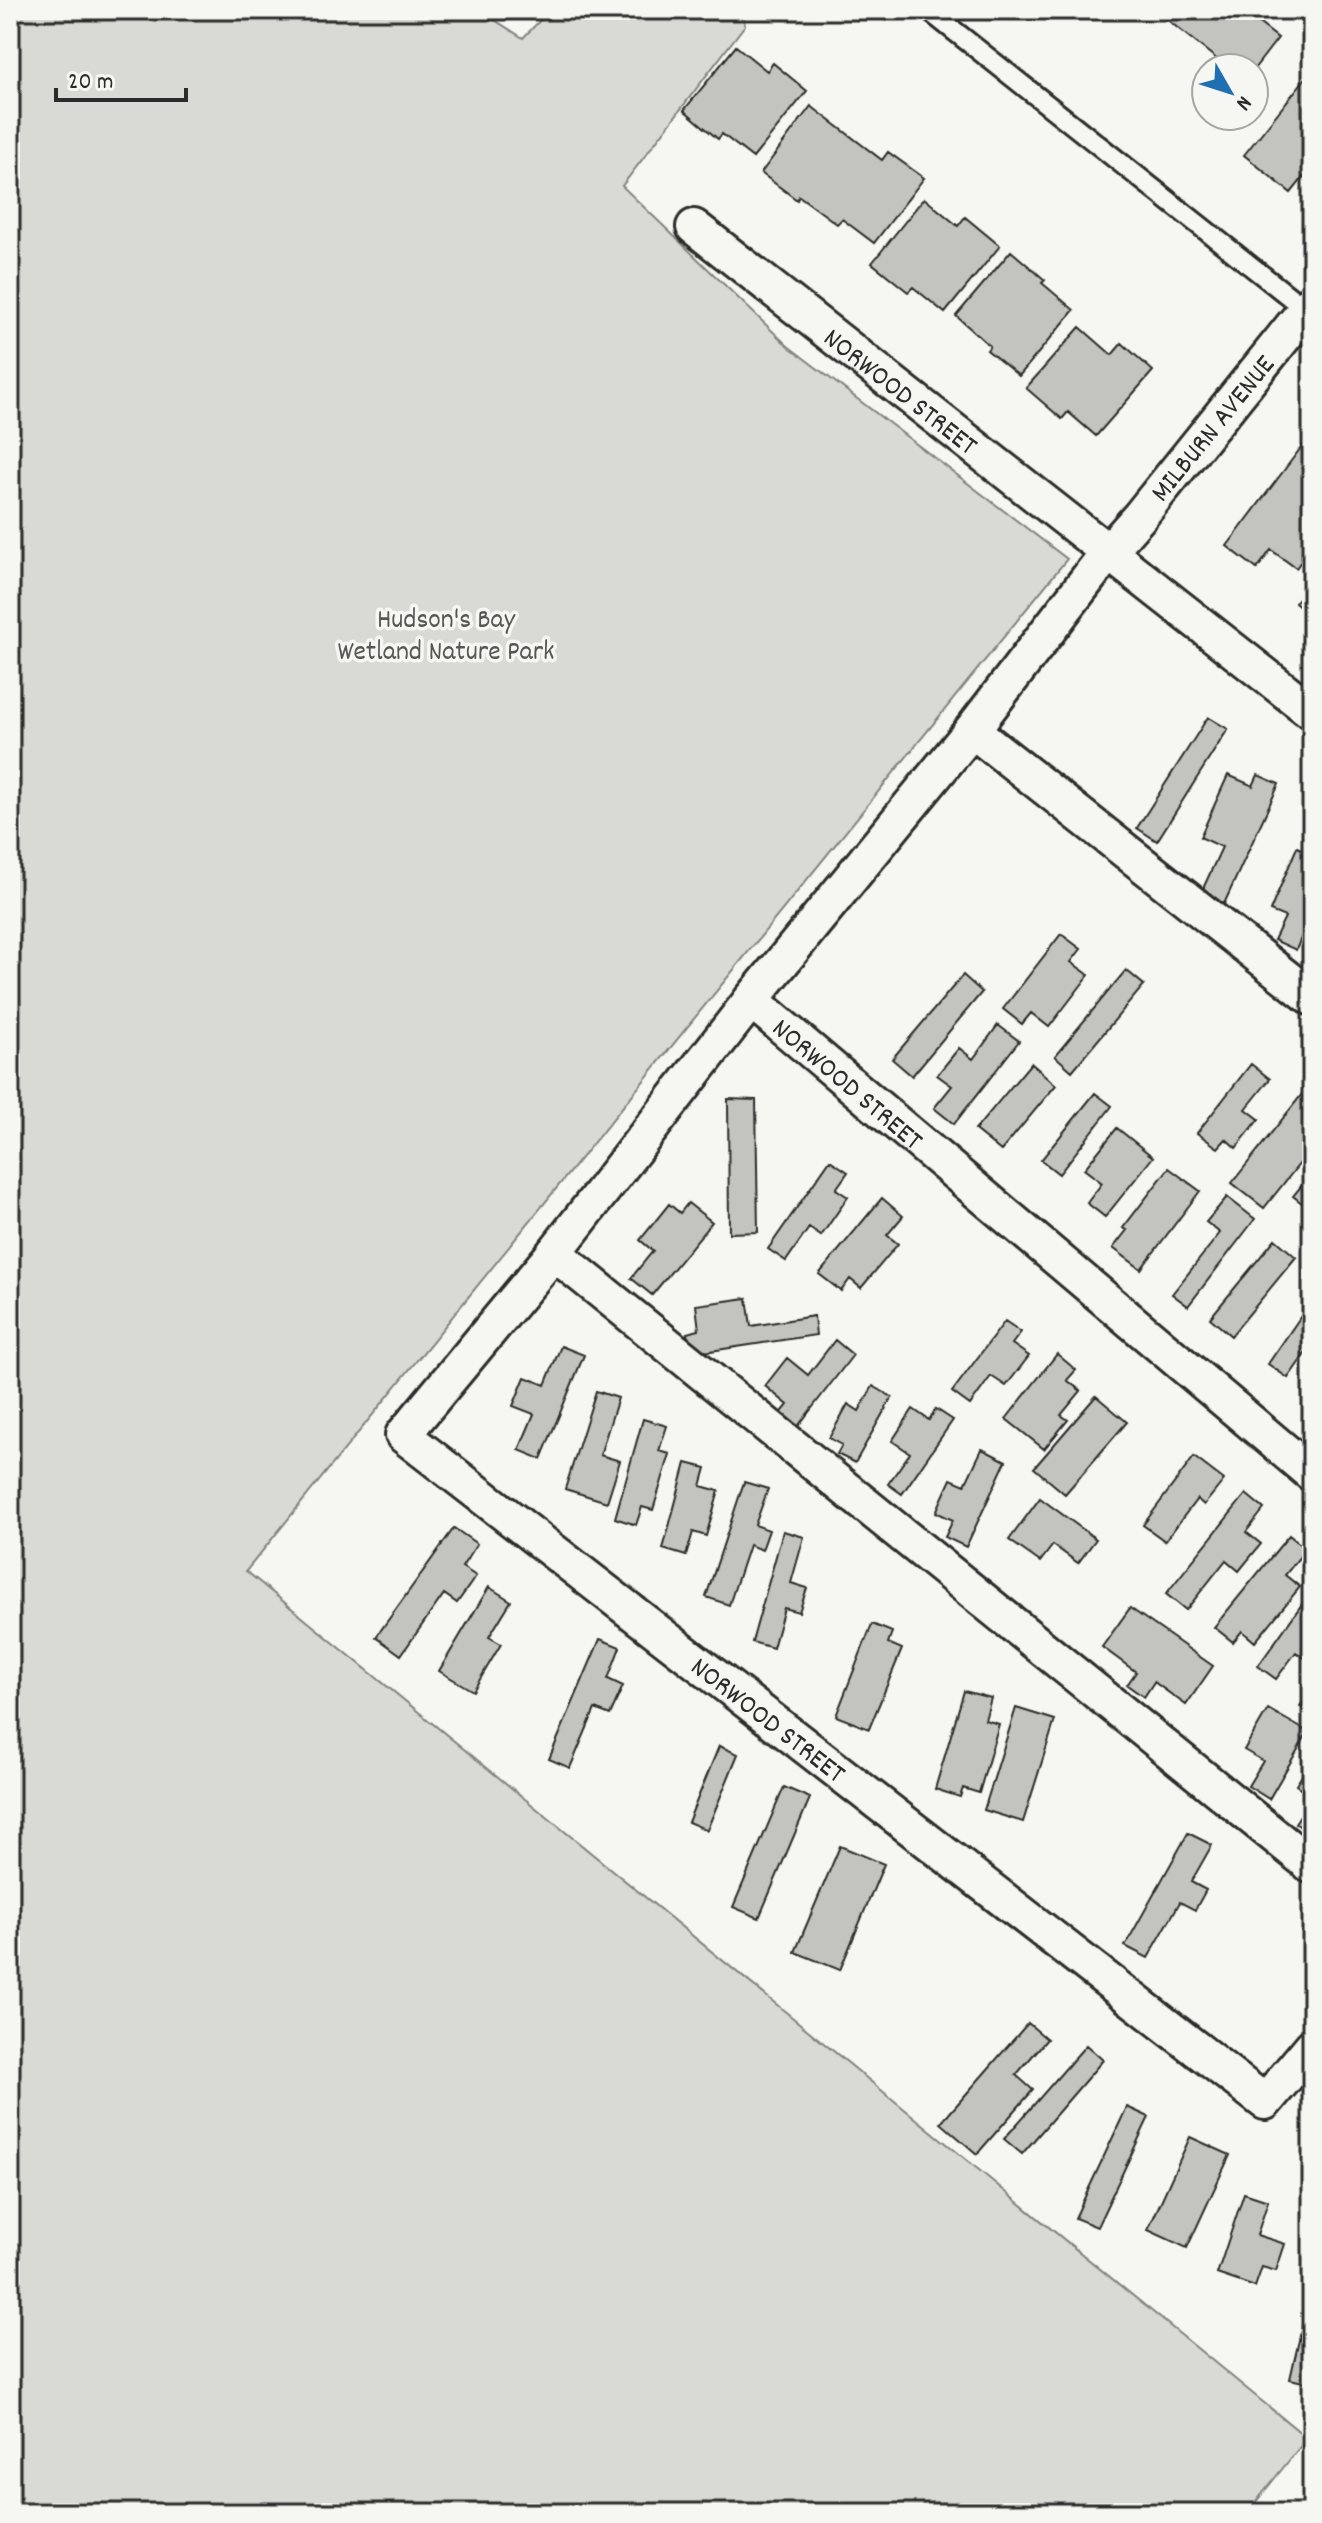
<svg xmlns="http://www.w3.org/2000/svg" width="1322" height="2523" viewBox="0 0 1322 2523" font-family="Dekko,sans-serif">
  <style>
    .green { fill: #d9d9d5; stroke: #828280; stroke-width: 2 }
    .building { fill: #c3c3c0; stroke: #2b2b2b; stroke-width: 2 }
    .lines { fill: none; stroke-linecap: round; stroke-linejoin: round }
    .lane-casing { stroke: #2b2b2b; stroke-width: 24 }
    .street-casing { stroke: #2b2b2b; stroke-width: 40 }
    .lane { stroke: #f6f6f2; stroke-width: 18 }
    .street { stroke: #f6f6f2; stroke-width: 34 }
    .labels { text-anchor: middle; stroke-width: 7; stroke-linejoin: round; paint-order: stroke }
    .street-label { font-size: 28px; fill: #2b2b2b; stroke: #f6f6f2 }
    .park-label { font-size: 28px; fill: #565656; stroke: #f6f6f2 }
  </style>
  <rect width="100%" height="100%" fill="#f6f6f2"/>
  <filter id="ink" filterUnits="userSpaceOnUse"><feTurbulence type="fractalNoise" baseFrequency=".0125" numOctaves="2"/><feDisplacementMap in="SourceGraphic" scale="16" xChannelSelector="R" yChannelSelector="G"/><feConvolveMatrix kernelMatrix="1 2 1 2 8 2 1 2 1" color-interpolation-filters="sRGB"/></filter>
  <g filter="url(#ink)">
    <!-- green -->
    <path class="green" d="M10,10H479L523,38L550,10H742L745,25L622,186L788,346L1067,559L246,1571L1307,2438L1247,2513H10Z"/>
    <!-- building -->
    <path class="building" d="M1155,10H1242L1278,38L1254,69L1228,68Z
      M736,46L767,71L773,63L807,91L753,158L722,134L718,139L684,110Z
      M1312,70V167L1291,193L1244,155Z
      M811,106L882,160L888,152L924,178L874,243L842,219L837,224L799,196L797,200L761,173Z
      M924,198L958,226L965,217L1000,246L945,313L913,287L908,292L872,263Z
      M1011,251L1045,280L1042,283L1074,310L1019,376L987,350L990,346L956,316Z
      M1080,327L1112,355L1122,343L1153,371L1096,436L1068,412L1062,419L1026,388Z
      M1303,445L1312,451V546L1296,568L1271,550L1257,569L1227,546Z
      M1312,581V617L1295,603Z
      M1208,717L1228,729L1157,841L1137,828Z
      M1228,775L1253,786L1258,775L1279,784L1224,904L1201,893L1222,847L1200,837Z
      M1312,845V912L1296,950L1274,940L1285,917L1270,911L1297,847L1309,852Z
      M1061,934L1081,949L1071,962L1089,975L1049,1027L1031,1013L1022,1024L1003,1009Z
      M1126,970L1144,985L1072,1071L1055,1056Z
      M963,975L982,992L912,1076L892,1059Z
      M998,1025L1019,1041L954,1124L934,1108L952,1086L937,1075L959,1048L973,1059Z
      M1031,1063L1056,1085L1001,1151L975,1130Z
      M1251,1064L1270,1079L1246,1109L1259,1119L1236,1148L1226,1139L1218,1148L1197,1133Z
      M1095,1093L1112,1106L1059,1174L1041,1160Z
      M1303,1093L1312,1100V1123L1304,1133L1312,1139V1148L1264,1208L1232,1183Z
      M728,1099L756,1100L758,1232L729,1233Z
      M1117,1128L1153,1157L1105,1217L1087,1203L1102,1183L1084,1169Z
      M830,1160L848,1172L836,1189L848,1197L821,1236L809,1228L786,1261L768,1249Z
      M1169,1168L1200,1191L1141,1269L1113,1248L1127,1230L1123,1228Z
      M1312,1173V1211L1293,1196Z
      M1227,1197L1255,1219L1188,1306L1172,1294L1220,1233L1206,1222Z
      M882,1198L903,1216L887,1235L898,1244L861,1288L850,1279L841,1291L819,1274Z
      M688,1203L712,1222L652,1295L631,1278L653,1251L640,1240L669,1204L680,1213Z
      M1275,1239L1296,1257L1231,1336L1210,1318Z
      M747,1298L751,1326L814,1316L816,1335L690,1354L687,1333L699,1330L696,1305Z
      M1312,1300V1344L1288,1378L1268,1364Z
      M1005,1321L1021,1332L1012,1344L1029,1356L1006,1386L991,1376L970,1405L952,1392Z
      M835,1340L853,1355L795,1430L779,1416L788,1405L765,1386L787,1358L808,1375Z
      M561,1346L584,1355L541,1459L519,1450L534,1414L513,1406L525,1377L545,1385Z
      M1057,1354L1076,1370L1067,1380L1081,1391L1061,1415L1068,1420L1044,1449L1006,1419Z
      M873,1386L892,1397L855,1463L837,1454L842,1445L829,1438L848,1404L859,1411Z
      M596,1391L618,1398L600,1455L620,1461L607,1502L565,1489Z
      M1096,1396L1127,1422L1065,1494L1034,1468Z
      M913,1409L929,1420L936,1409L953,1420L902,1494L888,1484L910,1453L892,1441Z
      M643,1419L667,1426L659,1451L670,1454L653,1510L642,1507L636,1525L615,1518Z
      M982,1449L1006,1461L966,1547L945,1537L953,1520L936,1512L951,1479L965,1485Z
      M1194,1457L1224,1480L1204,1505L1197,1499L1165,1541L1143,1525Z
      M686,1463L706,1468L701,1486L719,1491L706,1536L693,1532L686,1556L663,1549Z
      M744,1482L768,1489L755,1525L769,1530L762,1550L749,1545L729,1605L706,1597Z
      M1246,1494L1264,1509L1246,1532L1261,1544L1239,1571L1226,1560L1186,1610L1166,1594Z
      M1040,1498L1096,1539L1078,1563L1053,1545L1040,1562L1009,1540Z
      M454,1528L477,1544L462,1567L476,1576L457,1603L444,1594L401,1655L376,1637Z
      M783,1531L804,1537L791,1583L807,1588L799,1612L784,1608L773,1648L752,1642Z
      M1289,1535L1306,1549L1285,1575L1300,1587L1255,1642L1242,1631L1233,1642L1214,1627Z
      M489,1587L511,1601L489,1637L501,1644L473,1691L439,1671Z
      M1312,1590V1663L1296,1652L1276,1679L1258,1666Z
      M1130,1608L1213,1666L1186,1705L1154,1682L1144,1697L1127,1685L1136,1672L1102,1647Z
      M872,1624L892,1632L888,1643L902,1649L869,1729L836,1716Z
      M600,1639L620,1647L608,1679L623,1686L610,1715L595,1709L570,1768L549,1759Z
      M1312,1690V1715L1300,1706Z
      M964,1691L991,1698L985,1720L999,1724L979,1793L963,1788L960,1797L935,1789Z
      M1016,1708L1055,1720L1023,1822L984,1810Z
      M1268,1709L1308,1732L1269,1799L1248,1786L1263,1761L1244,1750Z
      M719,1746L738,1754L707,1830L688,1822Z
      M1312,1760V1796L1296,1785Z
      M784,1787L810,1798L759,1918L733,1907Z
      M1312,1797V1832L1311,1834L1295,1823Z
      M1188,1833L1212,1845L1191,1882L1206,1890L1195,1910L1180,1902L1148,1958L1125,1946Z
      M840,1846L884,1864L840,1970L795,1952Z
      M1028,2023L1047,2039L1016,2075L1033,2090L977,2154L941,2123Z
      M1086,2045L1103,2060L1022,2154L1004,2139Z
      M1127,2107L1149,2117L1097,2227L1075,2218Z
      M1190,2137L1230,2155L1187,2248L1148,2230Z
      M1244,2193L1268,2201L1257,2235L1285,2244L1276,2271L1262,2267L1255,2287L1217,2274Z
      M1312,2284V2384L1290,2379Z"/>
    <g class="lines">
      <defs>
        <path id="lane" d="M928,10L1310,313"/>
        <g id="street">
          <path id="s1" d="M694,227L1312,712"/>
          <path id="s2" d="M1312,302L1140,516L1109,551L972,730L751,1000L554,1253L403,1435L1265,2102L1312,2046"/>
          <path d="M972,730L1312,998"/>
          <path id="s3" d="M751,1000L1312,1474"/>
          <path d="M554,1253L1312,1866"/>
        </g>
      </defs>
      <!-- lane casing -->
      <use href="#lane" class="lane-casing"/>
      <!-- street casing -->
      <use href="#street" class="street-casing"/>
      <!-- lane -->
      <use href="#lane" class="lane"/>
      <!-- street -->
      <use href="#street" class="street"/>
    </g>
  </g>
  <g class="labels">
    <!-- street labels -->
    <g class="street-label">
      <text dy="10" stroke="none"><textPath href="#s1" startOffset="264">NORWOOD STREET</textPath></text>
      <text transform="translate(1211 427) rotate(-51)" y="10">MILBURN AVENUE</text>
      <text dy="10" stroke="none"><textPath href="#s3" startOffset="128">NORWOOD STREET</textPath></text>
      <text dy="10" stroke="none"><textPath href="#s2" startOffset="1916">NORWOOD STREET</textPath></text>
    </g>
    <!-- park labels -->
    <g class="park-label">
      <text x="446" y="627">Hudson's Bay<tspan x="446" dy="32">Wetland Nature Park</tspan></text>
    </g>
  </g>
  <!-- margin -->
  <rect width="1322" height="2523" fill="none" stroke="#f6f6f2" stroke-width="40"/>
  <rect x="20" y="20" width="1282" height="2483" fill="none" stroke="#2b2b2b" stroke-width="3" filter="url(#ink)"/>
  <!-- north arrow -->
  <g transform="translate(1230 92) rotate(129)"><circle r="38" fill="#f6f6f2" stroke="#a5a5a2" stroke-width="2"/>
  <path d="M0-6L14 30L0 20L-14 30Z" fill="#1f6fb2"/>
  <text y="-12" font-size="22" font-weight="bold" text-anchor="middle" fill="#2b2b2b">N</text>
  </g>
  <!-- scale -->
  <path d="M56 88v12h130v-12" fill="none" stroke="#2b2b2b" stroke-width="4"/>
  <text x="68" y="88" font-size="24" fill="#2b2b2b" stroke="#f6f6f2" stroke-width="6" paint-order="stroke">20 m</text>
</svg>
